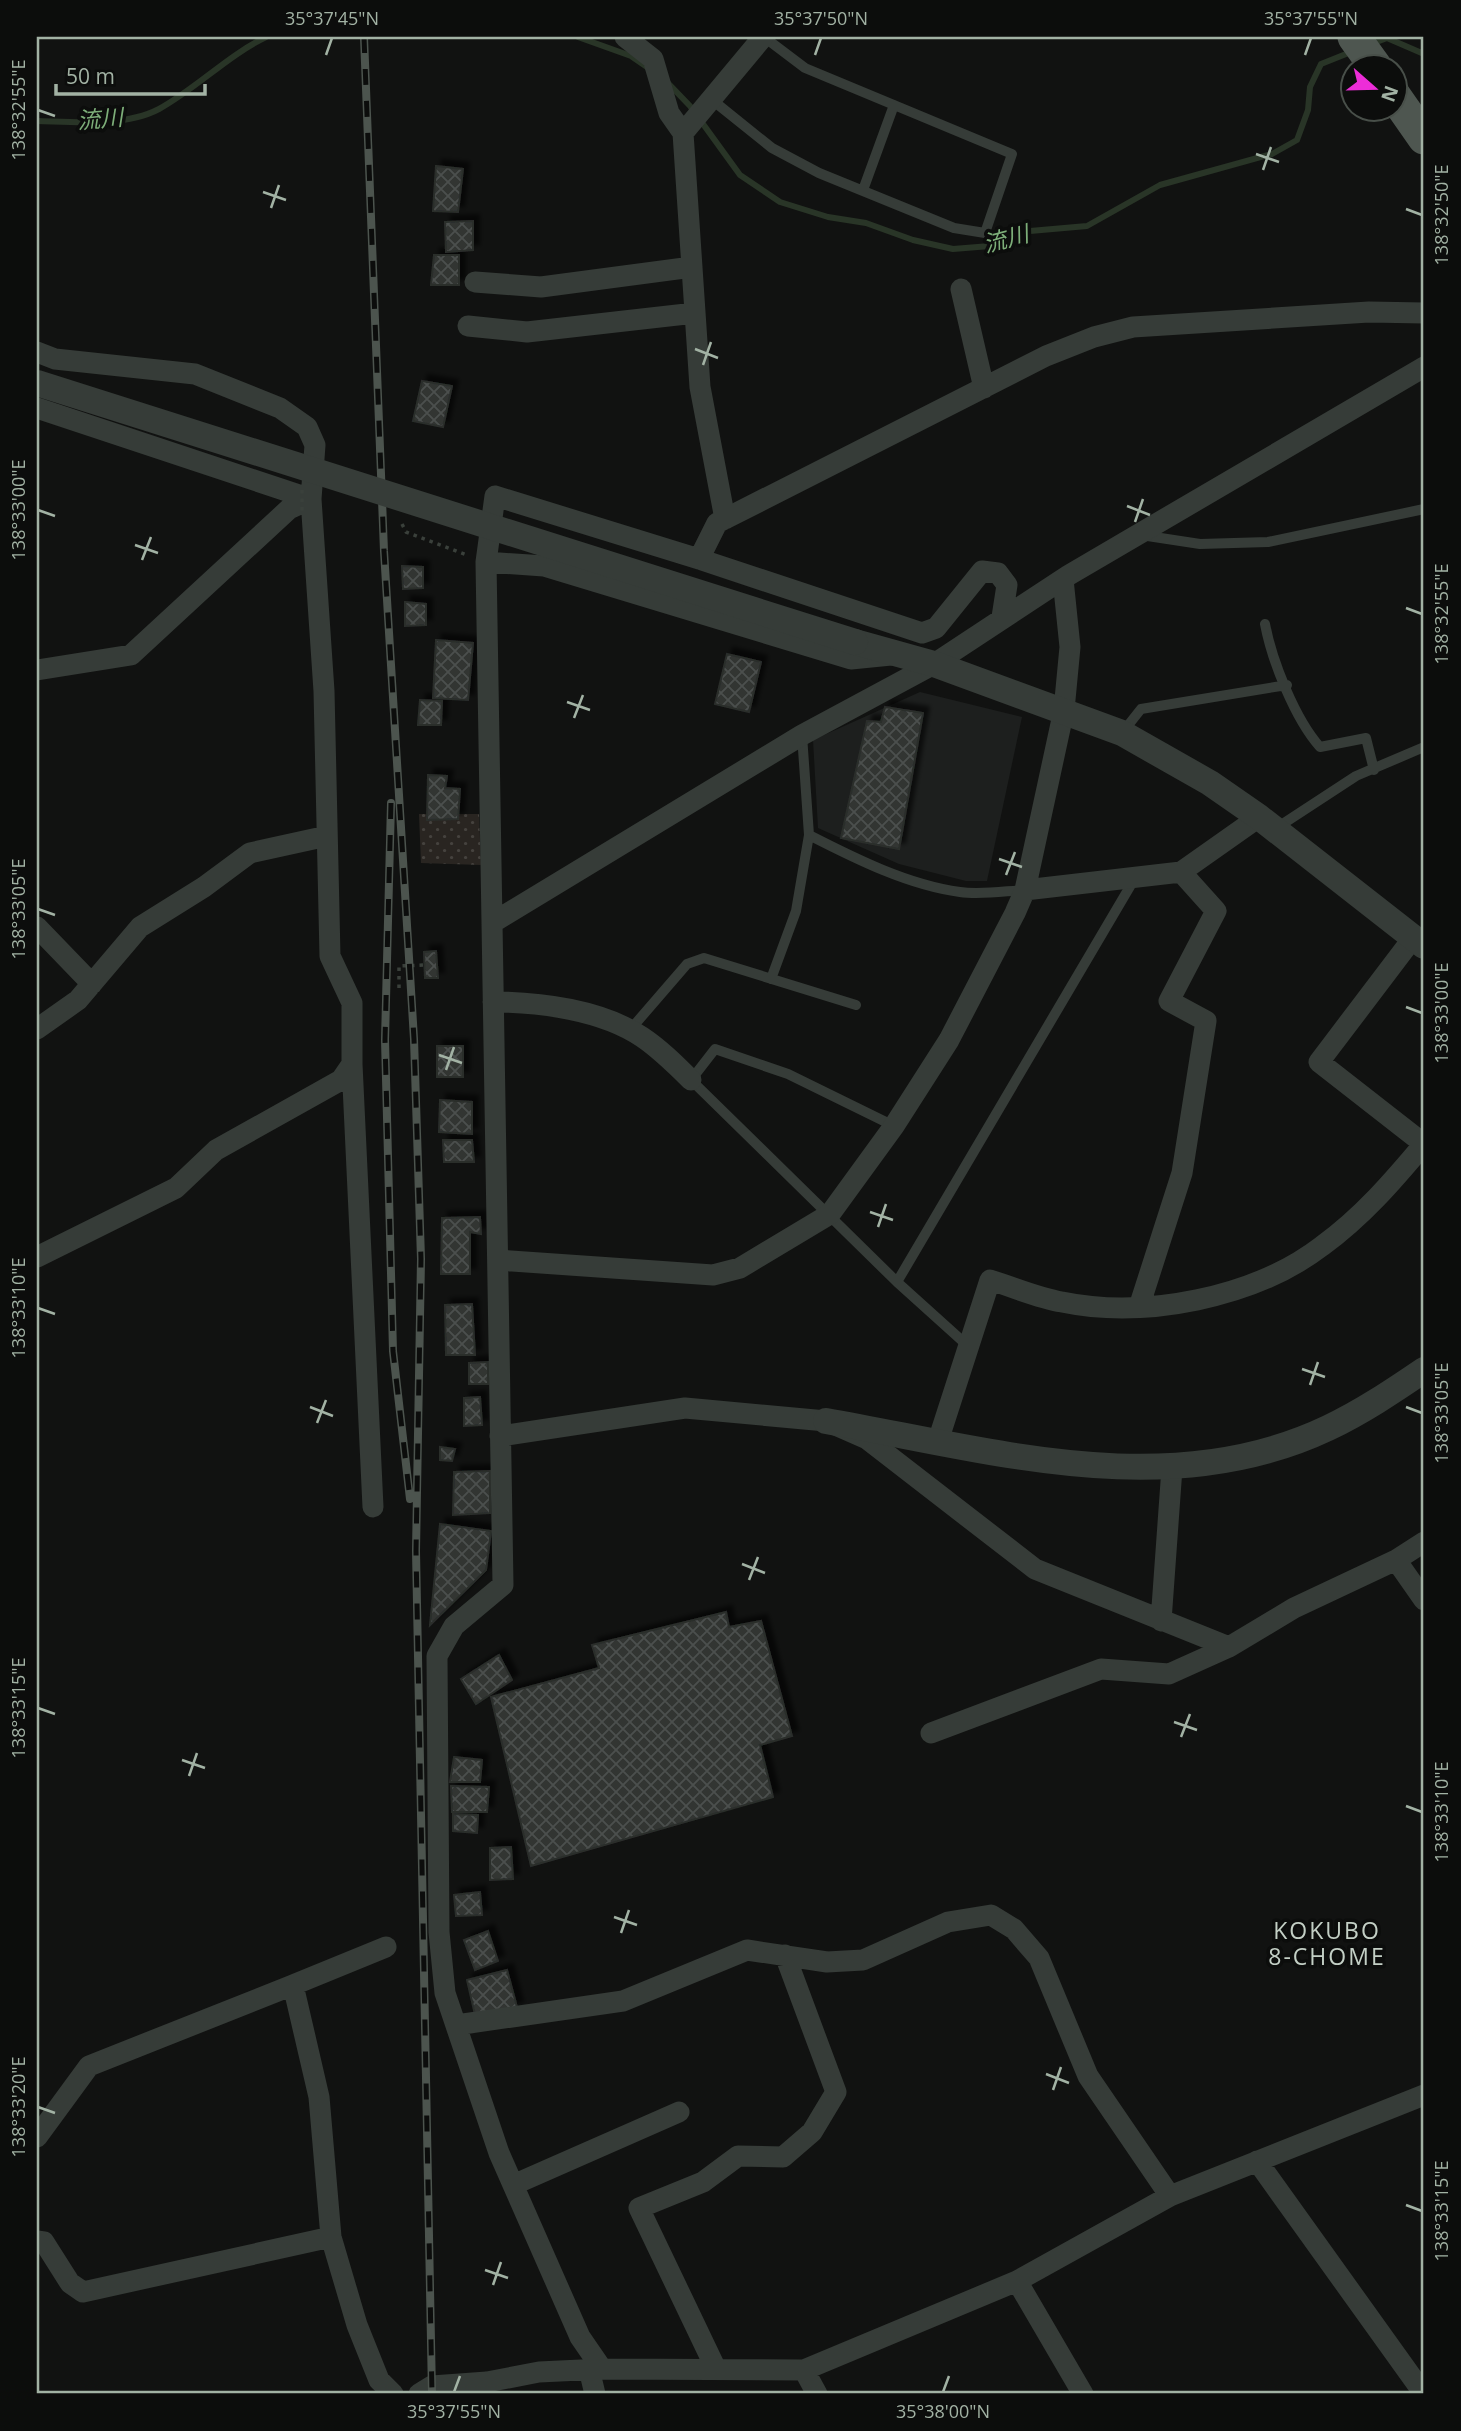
<svg xmlns="http://www.w3.org/2000/svg" width="1461" height="2431" viewBox="0 0 1461 2431" font-family="'Open Sans','Noto Sans JP',sans-serif">
  <style>
    .built { fill: #1d1f1e }
    .park { fill: url(#park-dots) }
    .lines { fill: none; stroke-linecap: round; stroke-linejoin: round }
    .stream { stroke: #293527; stroke-width: 6 }
    .building { fill: url(#building-cross-hatch); stroke: #2b2e2c; stroke-width: 2; filter: url(#shadow) }
    .path { stroke: #3a403b; stroke-width: 3.5; stroke-dasharray: 3.5 5; stroke-linecap: butt }
    .service { stroke: #363c38; stroke-width: 10 }
    .minor { stroke: #363c38; stroke-width: 21 }
    .tertiary { stroke: #363c38; stroke-width: 26 }
    .primary { stroke: #4e5650; stroke-width: 33 }
    .rail-casing { stroke: #4c544e; stroke-width: 8 }
    .rail { stroke: #0c0d0c; stroke-width: 5; stroke-dasharray: 16; stroke-linecap: butt }
    .path-bridge { stroke: #3a403b; stroke-width: 3.5; stroke-dasharray: 3.5 5; stroke-linecap: butt }
    .tertiary-bridge { stroke: #363c38; stroke-width: 26 }
    .ticks { fill: none; stroke: #a2b2a4; stroke-width: 2.5 }
    .labels { text-anchor: middle; stroke-width: 7; stroke-linejoin: round; paint-order: stroke }
    .water-label { font-size: 23px; font-style: italic; fill: #7dae79; stroke: #0c0d0c }
    .neighbourhood-label { font-size: 23px; letter-spacing: 2px; fill: #c3cfc5; stroke: #0c0d0c }
    .neatline { fill: none; stroke: #a2b2a4; stroke-width: 2.5 }
    .ticks-label { font-size: 18px; text-anchor: middle; fill: #a2b2a4 }
  </style>
  <defs>
    <pattern id="park-dots" width="8" height="8" patternUnits="userSpaceOnUse" patternTransform="scale(1.75)"><rect width="8" height="8" fill="#292521"/><path d="M2 2h.1M6 6h.1" fill="none" stroke="#45423e" stroke-width="1.8" stroke-linecap="round"/></pattern>
    <pattern id="building-cross-hatch" width="8" height="8" patternUnits="userSpaceOnUse" patternTransform="scale(1.75)"><rect width="8" height="8" fill="#313432"/><path d="M0 0l8 8M0 8l8-8" fill="none" stroke="#4c4f4d"/></pattern>
    <filter id="shadow"><feDropShadow dx="6" dy="-6" stdDeviation="2" flood-color="#0009"/></filter>
  </defs>
  <rect width="100%" height="100%" fill="#111211"/>
  <!-- built -->
  <path class="built" d="M920,692L1022,717L987,881H966L899,864L818,828L813,740Z"/>
  <!-- park -->
  <path class="park" d="M419,814H479L481,865L421,863Z"/>
  <g class="lines">
    <!-- stream -->
    <path class="stream" d="M578,37L631,56L647,67
      M1371,44L1387,38L1424,54
      M666,81L690,106L740,175L780,202L828,217L866,223L913,240L953,249L990,246L1030,231L1087,226L1160,185L1272,154L1297,140L1308,110L1310,87L1321,64L1351,52
      M37,121C74,122 125,127 159,109C197,88 227,56 266,37"/>
  </g>
  <!-- building -->
  <path class="building" d="M436,166L463,169L458,212L433,211Z
    M473,221V250L446,252L445,222Z
    M434,255H459V285H431Z
    M422,381L452,386L443,427L413,421Z
    M402,566L423,567V588L403,589Z
    M405,602L426,604V625L405,626Z
    M436,640L473,643L468,700L433,698Z
    M727,654L761,662L749,712L715,704Z
    M420,700L442,701L441,725H418Z
    M885,707L923,713L899,849L841,838L867,721L881,722Z
    M428,775L447,776L445,788L460,789L458,819L427,820Z
    M436,951L438,978H425L424,952Z
    M437,1046H463V1077H437Z
    M440,1100L472,1102V1134L439,1132Z
    M443,1140H472L474,1162H444Z
    M480,1217L481,1234L470,1232V1274H441L442,1218Z
    M472,1304L475,1355H446L445,1305Z
    M488,1362V1384H469V1363Z
    M480,1397L482,1425L464,1426V1398Z
    M440,1447L455,1449L452,1461L440,1460Z
    M490,1471V1513L453,1515L454,1472Z
    M440,1524L491,1531L486,1570L430,1625Z
    M726,1612L729,1627L761,1621L792,1736L760,1745L773,1797L531,1866L491,1697L599,1668L592,1645Z
    M499,1655L512,1680L476,1704L461,1679Z
    M454,1757L482,1760L480,1782H450Z
    M451,1786L489,1787L487,1812H452Z
    M453,1814L478,1815L477,1833L453,1831Z
    M511,1847L513,1879L490,1880V1848Z
    M480,1892L482,1915L456,1916L454,1895Z
    M488,1931L498,1961L475,1970L464,1940Z
    M507,1970L517,2007L476,2019L467,1980Z"/>
  <g class="lines">
    <!-- path -->
    <path class="path" d="M402,524L406,532L467,555
      M399,988V966L425,965"/>
    <!-- service -->
    <path class="service" d="M711,99L772,148L819,173L954,228L985,233L1012,154L805,68L764,37
      M863,190L894,105
      M1141,535L1200,544L1268,542L1424,509
      M1265,624C1272,661 1295,719 1320,747L1366,738L1374,770
      M1122,733L1141,709L1287,685
      M802,735L809,835C856,859 908,885 960,892C981,895 1005,891 1025,890
      M1275,829L1356,776L1424,747
      M771,979L796,911L809,835
      M630,1030L687,964L704,958L856,1005
      M894,1126L788,1074L715,1049L691,1080L897,1282L968,1346
      M897,1282L1135,878"/>
    <!-- minor -->
    <path class="minor" d="M625,37L653,59L669,113L683,133
      M475,282L541,287L692,267
      M961,289L984,388
      M468,326L527,332L695,313
      M37,352L55,359L195,374L280,408L307,427L315,445L311,499L324,691L330,956L352,1003V1064L341,1080L216,1150L176,1188L37,1257
      M37,408L311,499
      M725,519L700,387L683,133L763,37
      M699,559L717,523L1046,356L1094,337L1133,327L1369,312L1424,313
      M486,562L544,566L851,659L891,655
      M37,670L131,655L289,509L311,499
      M1025,890L1181,872L1259,817
      M492,923L802,735L934,664L1069,575L1424,367
      M37,927L92,984
      M1413,938L1319,1062L1424,1144
      M493,1002C540,1002 602,1010 642,1037C660,1049 676,1065 691,1080
      M37,1029L78,1000L140,927L204,887L250,853L327,836
      M352,1064L373,1507
      M498,1260L713,1275L740,1268L830,1214L894,1126L949,1040L1015,913L1025,890L1064,710L1070,647L1063,579
      M1139,1307L1182,1173L1206,1021L1169,1001L1216,911L1181,872
      M500,1436L685,1408L826,1421L867,1439L1035,1569L1229,1647
      M938,1441L990,1280C1013,1287 1038,1298 1062,1302C1144,1319 1254,1298 1322,1246C1362,1217 1393,1181 1424,1144
      M1396,1560L1424,1600
      M1161,1621L1172,1468
      M931,1733L1101,1669L1169,1674L1229,1647L1294,1608L1396,1560L1424,1542
      M293,1985L386,1947
      M456,2025L623,2001L747,1950L827,1962L863,1960L948,1922L991,1915L1014,1929L1039,1958L1088,2076L1170,2196
      M37,2137L89,2066L293,1985L319,2097L331,2237L357,2325L379,2380L393,2394
      M1257,2161L1424,2394
      M513,2185L679,2112
      M37,2241L44,2242L70,2283L83,2292L331,2237
      M1017,2281L1083,2394
      M589,2369L595,2394
      M602,2369L580,2337L499,2153L445,1993L439,1932L437,1656L454,1626L503,1585L486,562L495,496L699,559L922,633L936,628L982,571L998,573L1007,585L1002,617
      M716,2369L639,2208L703,2182L738,2156L783,2157L812,2132L836,2092L785,1955
      M804,2370L817,2394
      M419,2394L432,2386L487,2382L539,2372L602,2369L804,2370L1017,2281L1170,2196L1424,2095"/>
    <!-- tertiary -->
    <path class="tertiary" d="M855,642L934,664L1122,733L1210,783L1259,817L1424,946
      M826,1421C991,1450 1168,1504 1328,1428C1362,1412 1393,1391 1424,1370"/>
    <!-- primary -->
    <path class="primary" d="M1354,37L1375,66
      M1394,95L1424,138"/>
    <defs>
      <path id="rail" d="M364,37L384,551L414,1039L421,1259L416,1551L432,2394
        M391,803L385,1040L393,1351L410,1499"/>
    </defs>
    <!-- rail casing -->
    <use href="#rail" class="rail-casing"/>
    <!-- rail -->
    <use href="#rail" class="rail"/>
    <!-- path-bridge -->
    <path class="path-bridge" d="M302,490V515"/>
    <!-- tertiary-bridge -->
    <path class="tertiary-bridge" d="M37,383L855,642"/>
  </g>
  <!-- ticks -->
  <path class="ticks" d="M326,55L332,38M815,55L821,38M1305,55L1311,38M38,110L55,116M1256,154L1279,162M1263,170L1271,147M263,192L286,200M271,208L279,185M1406,209L1422,215M695,349L718,358M703,365L711,342M1127,506L1150,515M38,510L55,516M1135,522L1143,499M135,545L158,553M142,560L151,537M1406,608L1422,614M567,702L590,710M574,718L583,695M999,859L1022,867M1006,875L1015,852M38,909L55,915M1406,1007L1422,1013M439,1055L462,1063M446,1070L454,1047M870,1212L893,1220M878,1227L886,1204M38,1308L55,1314M1302,1369L1325,1377M1310,1385L1318,1362M310,1407L333,1416M1406,1407L1422,1413M317,1423L326,1400M742,1564L765,1573M749,1580L758,1557M38,1708L55,1714M1174,1722L1197,1730M1181,1737L1190,1714M182,1760L205,1768M189,1776L197,1753M1406,1806L1422,1812M614,1917L637,1925M621,1933L629,1910M1046,2074L1069,2083M1053,2090L1061,2067M38,2107L55,2113M1406,2205L1422,2211M485,2270L508,2278M493,2285L501,2262M454,2392L460,2376M943,2392L949,2376"/>
  <g class="labels">
    <!-- water labels -->
    <g class="water-label">
      <text transform="translate(100 119) rotate(-5)" y="8">流川</text>
      <text transform="translate(1006 239) rotate(-15)" y="8">流川</text>
    </g>
    <!-- neighbourhood labels -->
    <g class="neighbourhood-label">
      <text x="1327" y="1939">KOKUBO<tspan x="1327" dy="26">8-CHOME</tspan></text>
    </g>
  </g>
  <!-- border -->
  <rect width="1461" height="2431" fill="none" stroke="#0c0d0c" stroke-width="77"/>
  <!-- north arrow -->
  <g transform="translate(1374 88) rotate(110)"><circle r="33" fill="#0c0d0c" stroke="#484f49" stroke-width="2"/>
  <path d="M0-5L12 26L0 18L-12 26Z" fill="#ed2dd8"/>
  <text y="-10" font-size="19" font-weight="bold" text-anchor="middle" fill="#a2b2a4">N</text>
  </g>
  <!-- scale -->
  <path d="M56 84v10h149v-10" fill="none" stroke="#a2b2a4" stroke-width="3.5"/>
  <text x="66" y="84" font-size="21" fill="#a2b2a4" stroke="#0c0d0c" stroke-width="5" paint-order="stroke">50 m</text>
  <rect x="38" y="38" width="1384" height="2354" class="neatline"/>
  <g class="ticks-label">
    <text x="332" y="25">35°37'45"N</text>
    <text x="821" y="25">35°37'50"N</text>
    <text x="1311" y="25">35°37'55"N</text>
    <text transform="translate(19 110) rotate(-90)" y="6">138°32'55"E</text>
    <text transform="translate(1442 215) rotate(-90)" y="6">138°32'50"E</text>
    <text transform="translate(19 510) rotate(-90)" y="6">138°33'00"E</text>
    <text transform="translate(1442 614) rotate(-90)" y="6">138°32'55"E</text>
    <text transform="translate(19 909) rotate(-90)" y="6">138°33'05"E</text>
    <text transform="translate(1442 1013) rotate(-90)" y="6">138°33'00"E</text>
    <text transform="translate(19 1308) rotate(-90)" y="6">138°33'10"E</text>
    <text transform="translate(1442 1413) rotate(-90)" y="6">138°33'05"E</text>
    <text transform="translate(19 1708) rotate(-90)" y="6">138°33'15"E</text>
    <text transform="translate(1442 1812) rotate(-90)" y="6">138°33'10"E</text>
    <text transform="translate(19 2107) rotate(-90)" y="6">138°33'20"E</text>
    <text transform="translate(1442 2211) rotate(-90)" y="6">138°33'15"E</text>
    <text x="454" y="2418">35°37'55"N</text>
    <text x="943" y="2418">35°38'00"N</text>
  </g>
</svg>
